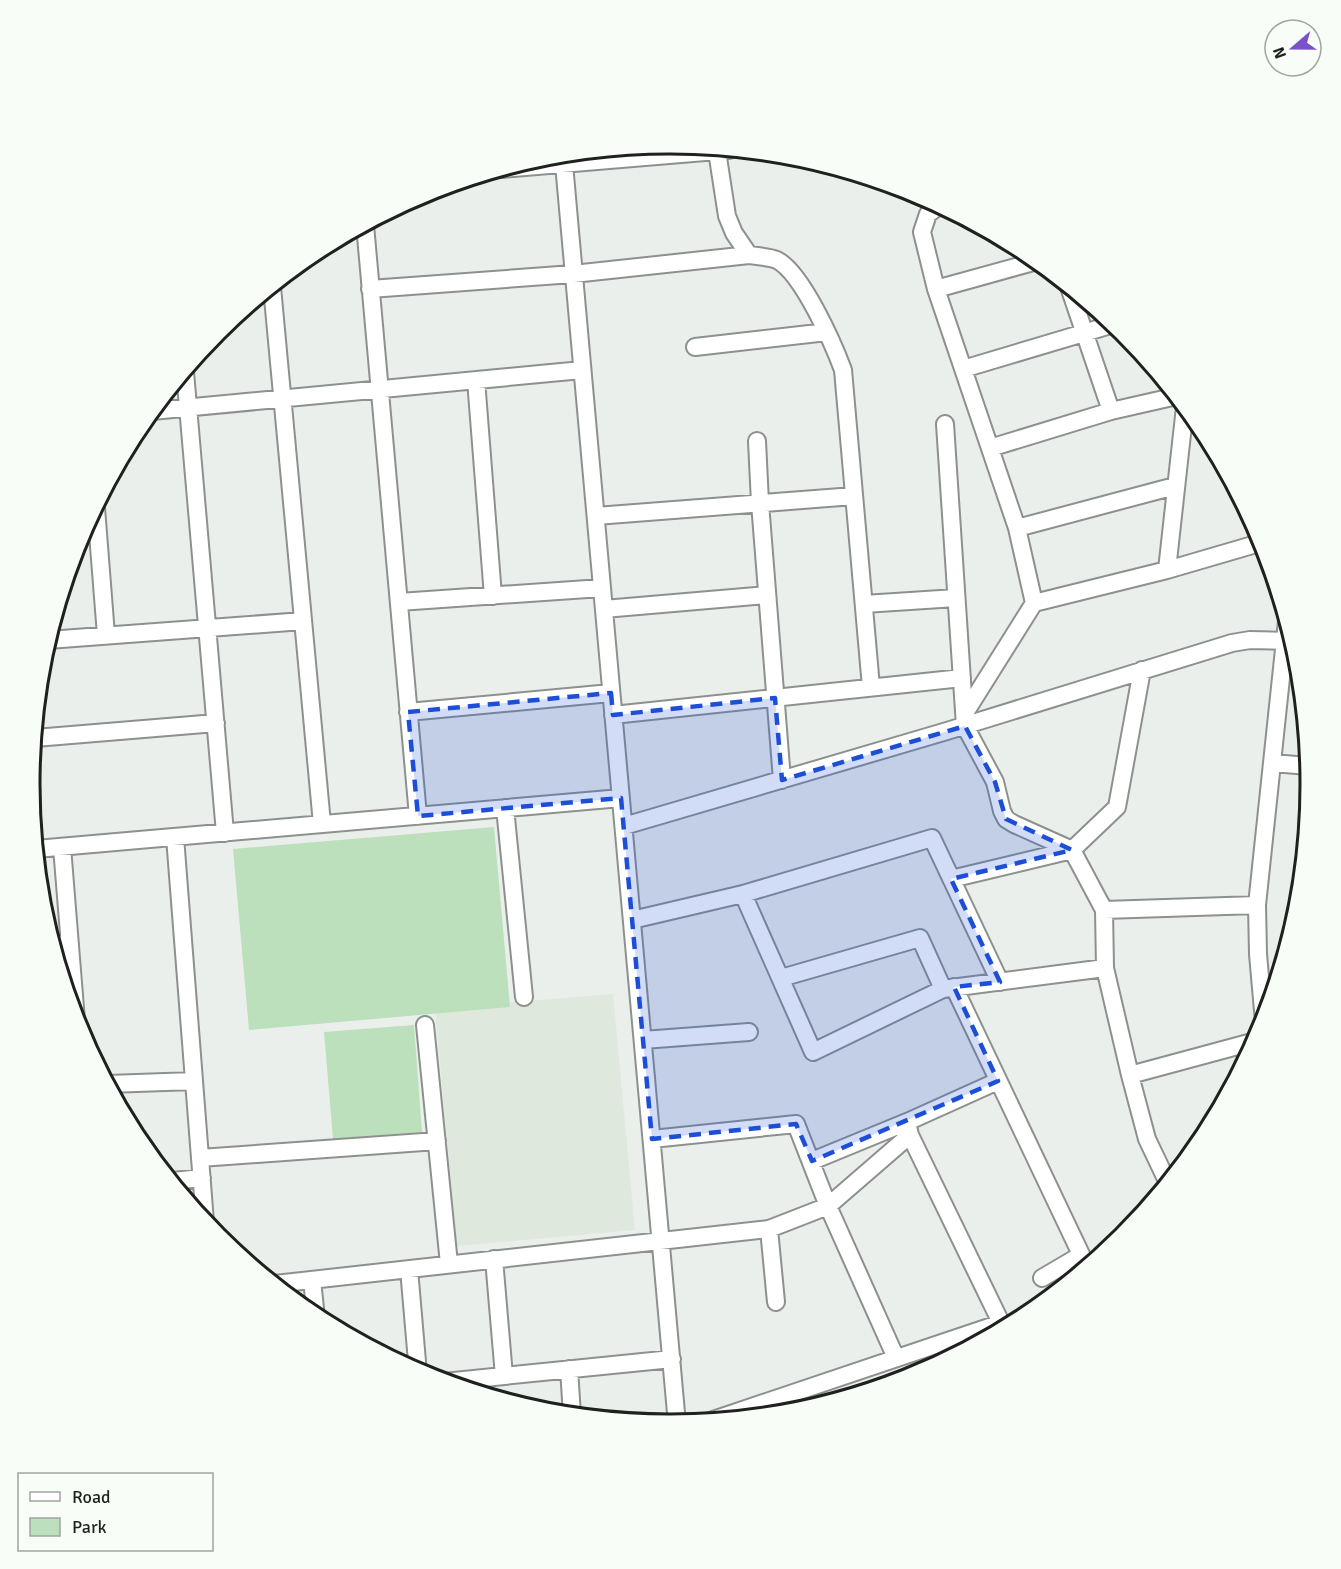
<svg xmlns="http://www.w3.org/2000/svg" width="1341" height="1569" viewBox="0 0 1341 1569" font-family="Signika,sans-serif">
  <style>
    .built { fill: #dee8dd }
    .green { fill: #bce0bb }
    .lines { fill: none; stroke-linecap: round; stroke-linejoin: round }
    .minor-casing { stroke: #8d918d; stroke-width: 20 }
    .minor { stroke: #fff; stroke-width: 16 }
    .marked { fill: #1d4ed8; fill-opacity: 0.2; stroke: #1d4ed8; stroke-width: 4.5; stroke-dasharray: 12 8; stroke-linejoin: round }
    .rim { fill: none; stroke: #1f211f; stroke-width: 3 }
  </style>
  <rect width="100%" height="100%" fill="#ebefeb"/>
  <!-- built -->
  <path class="built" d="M613,994L635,1230L457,1246L435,1009Z"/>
  <!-- green -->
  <path class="green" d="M494,827L510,1007L249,1030L233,849Z
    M414,1025L422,1132L333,1139L324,1032Z"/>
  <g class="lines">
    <defs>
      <path id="minor" d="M717,151L727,216L734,233L749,255
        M564,164L677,1424
        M502,169L729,150
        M939,206L928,214L922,232L936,289L1017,528L1034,603
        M365,225L418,816
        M272,287L322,824
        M1069,287L1111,411
        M370,289L573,274L749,255C758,256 769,257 777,260C802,273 833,343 843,370L871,687
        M936,289L1037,261
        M695,347L827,332
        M963,369L1114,324
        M185,372L225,833
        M476,380L493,596
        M152,411L582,370
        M945,424L965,726L995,782L1002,811L1006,819L1014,824L1072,850L1104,910L1105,968L1130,1075L1147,1139L1168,1183
        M757,441L760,503L782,780
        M990,448L1111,411L1177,396
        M96,508L106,635
        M596,516L854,496
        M1017,528L1175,486
        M1167,570L1185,407
        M399,602L602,588
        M864,604L956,598
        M604,609L767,595
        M48,640L303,621
        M408,712L611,693
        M965,713L1034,603L1167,570L1263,542
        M613,715L962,678
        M35,738L216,723
        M1272,763L1309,766
        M505,808L524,997
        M624,826L947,731L1232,643L1250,640L1293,641
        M175,837L205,1222
        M62,847L76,1020
        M36,849L621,798
        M951,879L1072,850L1117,807L1142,670
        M743,894L813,1052L943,989L1105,968
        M1104,910L1257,905
        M632,920L743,894L932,838L1000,982
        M53,945L70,944
        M781,978L920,938L943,989
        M954,987L1087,1267
        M1264,1022L1258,954L1257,905L1287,621
        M425,1025L449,1264
        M643,1040L749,1032
        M1130,1075L1256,1041
        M108,1084L194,1081
        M907,1122L910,1135L1004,1329
        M652,1139L796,1124L828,1206L896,1358
        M200,1158L437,1141
        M812,1161L907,1122L998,1081
        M172,1181L202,1178
        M769,1229L776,1302
        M494,1259L504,1376
        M409,1269L418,1373
        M1042,1278L1081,1255
        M312,1280L316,1318
        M275,1284L769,1229L828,1206L910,1135
        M569,1369L572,1415
        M444,1382L672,1359
        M710,1421L1001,1323"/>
    </defs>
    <!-- minor casing -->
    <use href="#minor" class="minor-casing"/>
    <!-- minor -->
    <use href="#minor" class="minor"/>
  </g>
  <!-- marked area -->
  <path class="marked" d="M611,693L613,715L775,698L782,780L965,726L995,782L1006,819L1072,850L951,879L1000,982L954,987L998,1081L812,1161L796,1124L652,1139L621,798L418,816L408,712Z"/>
  <!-- crop -->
  <path d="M0 0H1341V1569H0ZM40 784a630 630 0 1 1 1260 0a630 630 0 1 1-1260 0Z" fill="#f8fdf8" fill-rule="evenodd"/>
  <path class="rim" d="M40 784a630 630 0 1 1 1260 0a630 630 0 1 1-1260 0Z"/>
  <!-- legend -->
  <rect x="18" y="1473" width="195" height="78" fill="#f8fdf8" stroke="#a1a5a1" stroke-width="1.5"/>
  <rect x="30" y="1492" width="30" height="9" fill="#ffffff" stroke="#a1a5a1" stroke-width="1.5"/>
  <text x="72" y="1503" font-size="18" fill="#1f211f">Road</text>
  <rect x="30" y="1518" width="30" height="18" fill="#bce0bb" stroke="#a1a5a1" stroke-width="1.5"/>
  <text x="72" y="1533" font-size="18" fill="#1f211f">Park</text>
  <!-- north arrow -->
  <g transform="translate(1293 48) rotate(250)"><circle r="28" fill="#f8fdf8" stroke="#a1a5a1" stroke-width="1.5"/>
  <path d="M0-4.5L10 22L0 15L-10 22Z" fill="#7952cb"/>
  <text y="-9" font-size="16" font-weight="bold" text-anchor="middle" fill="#1f211f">N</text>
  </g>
</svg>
